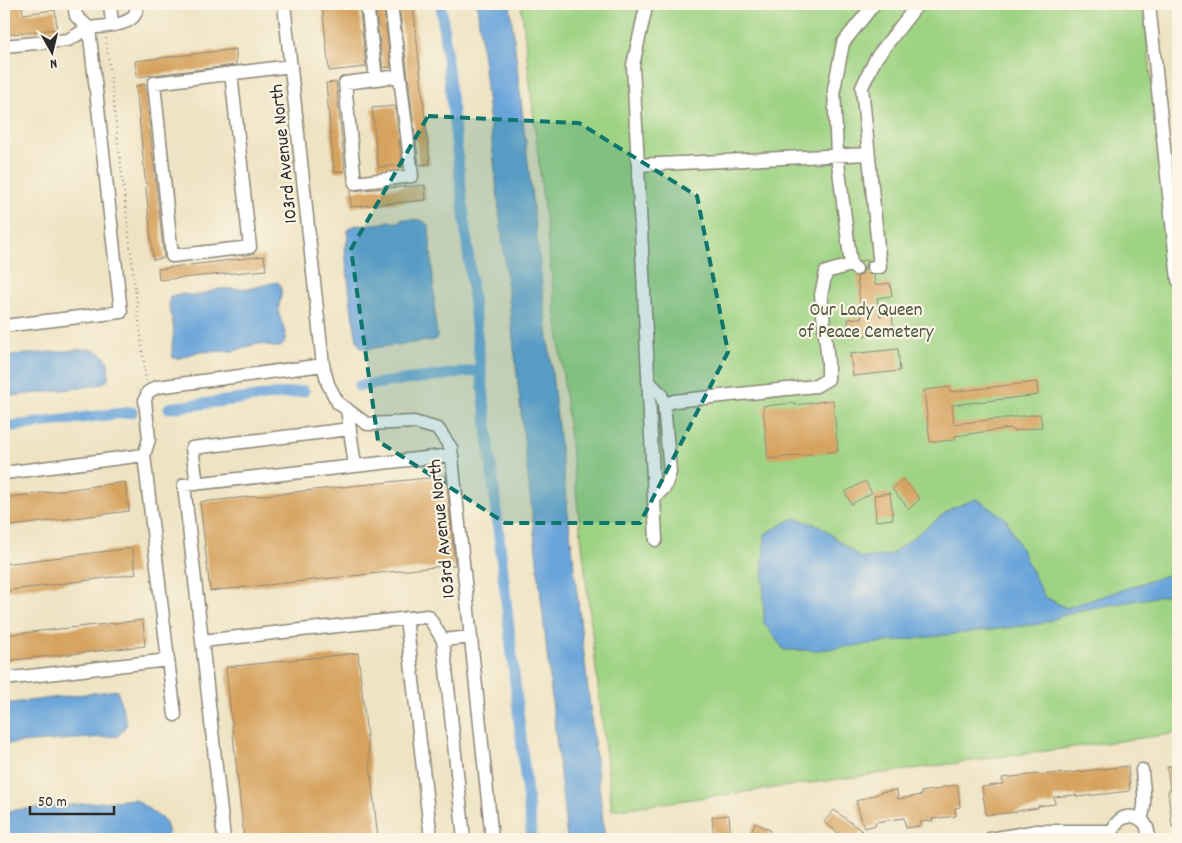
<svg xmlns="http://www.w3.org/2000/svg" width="1182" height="843" viewBox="0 0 1182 843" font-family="Dekko,sans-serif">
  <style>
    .green { fill: #9ed383; stroke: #647f57 }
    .water { fill: #6aa5da; stroke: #4a6882 }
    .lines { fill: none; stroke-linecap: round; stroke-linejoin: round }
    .canal { stroke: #6aa5da; stroke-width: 11 }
    .building { fill: #d6a35e }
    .minor-casing { stroke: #8c8777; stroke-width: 15 }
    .path { stroke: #8c8777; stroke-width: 2; stroke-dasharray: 1 4; stroke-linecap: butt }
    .minor { stroke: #fff; stroke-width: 12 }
    .marked { fill: #0f766e; fill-opacity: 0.2; stroke: #0f766e; stroke-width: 4; stroke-dasharray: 10 6; stroke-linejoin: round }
    .labels { text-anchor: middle; stroke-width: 4.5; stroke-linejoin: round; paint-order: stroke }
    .street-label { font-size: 19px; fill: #2b2b2b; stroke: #fcf5e5 }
    .park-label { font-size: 19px; fill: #485541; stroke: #fcf5e5 }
  </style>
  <rect width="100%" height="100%" fill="#fcf5e5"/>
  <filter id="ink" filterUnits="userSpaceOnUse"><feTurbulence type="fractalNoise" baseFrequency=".02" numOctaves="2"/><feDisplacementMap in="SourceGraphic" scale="10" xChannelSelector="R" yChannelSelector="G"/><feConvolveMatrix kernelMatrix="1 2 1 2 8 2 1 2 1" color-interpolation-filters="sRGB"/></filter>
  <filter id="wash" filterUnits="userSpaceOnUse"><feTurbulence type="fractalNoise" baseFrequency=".0096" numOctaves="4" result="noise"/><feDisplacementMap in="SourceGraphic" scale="20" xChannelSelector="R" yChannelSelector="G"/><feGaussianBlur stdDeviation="1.12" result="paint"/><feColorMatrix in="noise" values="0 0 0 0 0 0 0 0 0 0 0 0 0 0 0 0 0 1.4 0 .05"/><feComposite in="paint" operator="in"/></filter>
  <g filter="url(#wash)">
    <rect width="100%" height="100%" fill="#eee3c3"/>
    <!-- green -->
    <path class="green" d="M521,4H1144L1178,348V733L612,810Z"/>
    <!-- water -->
    <path class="water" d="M477,4H510L605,839H567Z
      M402,219C413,221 423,216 429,227C431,256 434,285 435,314C435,322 437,330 437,338L435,340L367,349L361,348L357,340L352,313L345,251L348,237L347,231L349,228L353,226L383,223L389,221C394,223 398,223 402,219Z
      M277,282L279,283C285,297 277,302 279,314C281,322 287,332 285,341C284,344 283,345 280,347H274L263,344H255L234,351L197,352L180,358H173C170,347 175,335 173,325C172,316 167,305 170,297L182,294L196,296L219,289L252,288Z
      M88,349C108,353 110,361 108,380L101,384L87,387L4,397V356Z
      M977,499L1006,519L1044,596L1066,608L1174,573L1178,576V593L1076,611L1040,624L819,650H784L764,623L763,562L765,534L794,518L820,526L861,558L890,555L952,508Z
      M117,690L127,724L118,736L4,744V704Z
      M135,799L166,822L168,839H4V811Z"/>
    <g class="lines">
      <!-- canal -->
      <path class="canal" d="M441,4L532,839
        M359,386L481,370
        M169,408L304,391
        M4,427L132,412"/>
    </g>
    <g id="blocks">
      <!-- building -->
      <path class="building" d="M6,4H22L23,14L55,10L57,29L4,35V16H7Z
        M322,4H359L366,67L329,71Z
        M375,4H383L391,67L383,68Z
        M399,4H413L430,164L419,165Z
        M236,49V65L137,77L135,61Z
        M336,82L345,171L334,172L326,83Z
        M145,84L164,258L153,260L136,86Z
        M395,106L402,165L378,167L372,108Z
        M425,185L426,200L351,207L350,191Z
        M264,256L266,270L159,280L158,269Z
        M869,260L866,263L865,267L869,274L874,275L875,285L890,283L892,296L877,298L880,316L892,314L894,332L850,337L848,319L862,318L857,277L862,274L864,270L863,266L859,261Z
        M898,349L900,371L853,376L850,354Z
        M1037,382L1038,395L952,405L954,424L1040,414L1042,427L1012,431L1011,428L955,436V440L930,442L924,390L950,387V392Z
        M833,400L838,451L768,459L763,406L794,403L795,405Z
        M446,476L455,565L210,591L200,502Z
        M903,479L920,499L909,509L892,489Z
        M865,481L872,493L851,504L845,492Z
        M125,482L129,511L4,527V498Z
        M890,493L893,519L876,521L874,495Z
        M132,548L136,574L4,591V564Z
        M143,620L145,646L4,661V635Z
        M358,653L378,839H244L226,667Z
        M1178,765V827H1172L1168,791L1170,790L1167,767Z
        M1128,766L1130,791L1077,797L1076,795L1054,797L1055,804L1038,806V808L1017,811V812L986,815L982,787L1003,784L1002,778L1038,774L1039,775L1060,773V774Z
        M958,785L960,807L955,808L956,816L932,819L933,821L920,822L921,826L906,828L904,818L875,822L876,825L864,828L856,801L880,793V792L897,790L898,799L922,795L921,792L941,789V787Z
        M834,810L862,831L856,839H846L824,822Z
        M729,815L731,839H714L712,817Z
        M755,823L770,830L766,839H748Z"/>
    </g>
  </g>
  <g filter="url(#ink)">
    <use href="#blocks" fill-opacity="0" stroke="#8c8777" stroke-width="1"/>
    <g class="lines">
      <defs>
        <path id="minor" d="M110,4L112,24
          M284,4L323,365L328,384L338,403L367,424L414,422L438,429L451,448L492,839
          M367,4L376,79
          M391,4L412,176L355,183L345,83L400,76
          M649,4L646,7L633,65L656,540
          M1149,4L1178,280
          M4,46L68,40L89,28L76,16L74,4
          M231,73L250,247L172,256L154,83C200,77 246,72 291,66
          M638,165L868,154
          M873,267H880L862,87L876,58L918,4
          M856,269L851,265L837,155L834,89L843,43L874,4
          M4,326L121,312L89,28C106,25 138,28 137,4
          M648,381L661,394L664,405L670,472L665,487L654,498
          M664,405L674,401L816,386L828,379V363L821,295L826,272L851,265
          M347,409L355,466L184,485L202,641L428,616L443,640L464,839
          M355,466L452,455
          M4,473L144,455
          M197,484L192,448L350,429
          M406,618L431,839
          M443,640L471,637
          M202,641L224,839
          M168,660L175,715
          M4,679L168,660L144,455L149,439L145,400L148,392L157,387L323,365
          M1141,819C1147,804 1143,786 1142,770
          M1112,837C1113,808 1152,811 1148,839
          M990,839L1037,831H1112"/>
      </defs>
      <!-- minor casing -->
      <use href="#minor" class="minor-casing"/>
      <!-- path -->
      <path class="path" d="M106,38L146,381"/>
      <!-- minor -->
      <use href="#minor" class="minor"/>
    </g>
  </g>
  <!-- marked area -->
  <path class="marked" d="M428,116L579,123L697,196L728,352L640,523H505L378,441L351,249Z"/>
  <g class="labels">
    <!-- street labels -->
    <g class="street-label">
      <text transform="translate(282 154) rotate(-96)" y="7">103rd Avenue North</text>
      <text transform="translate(440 529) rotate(-96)" y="7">103rd Avenue North</text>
    </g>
    <!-- park labels -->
    <g class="park-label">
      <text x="866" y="315">Our Lady Queen<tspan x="866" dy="22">of Peace Cemetery</tspan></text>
    </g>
  </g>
  <!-- margin -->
  <rect width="1182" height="843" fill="none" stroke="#fcf5e5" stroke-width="20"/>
  <!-- north arrow -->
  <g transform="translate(52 52) rotate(172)" stroke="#fcf5e5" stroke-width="4" paint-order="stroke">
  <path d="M0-4L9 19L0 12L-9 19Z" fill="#2b2b2b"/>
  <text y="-8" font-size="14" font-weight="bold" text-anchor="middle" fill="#2b2b2b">N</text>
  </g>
  <!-- scale -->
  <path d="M30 806v8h84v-8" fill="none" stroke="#2b2b2b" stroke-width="2.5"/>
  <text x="38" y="806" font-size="15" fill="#2b2b2b" stroke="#fcf5e5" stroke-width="4" paint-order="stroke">50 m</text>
</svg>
